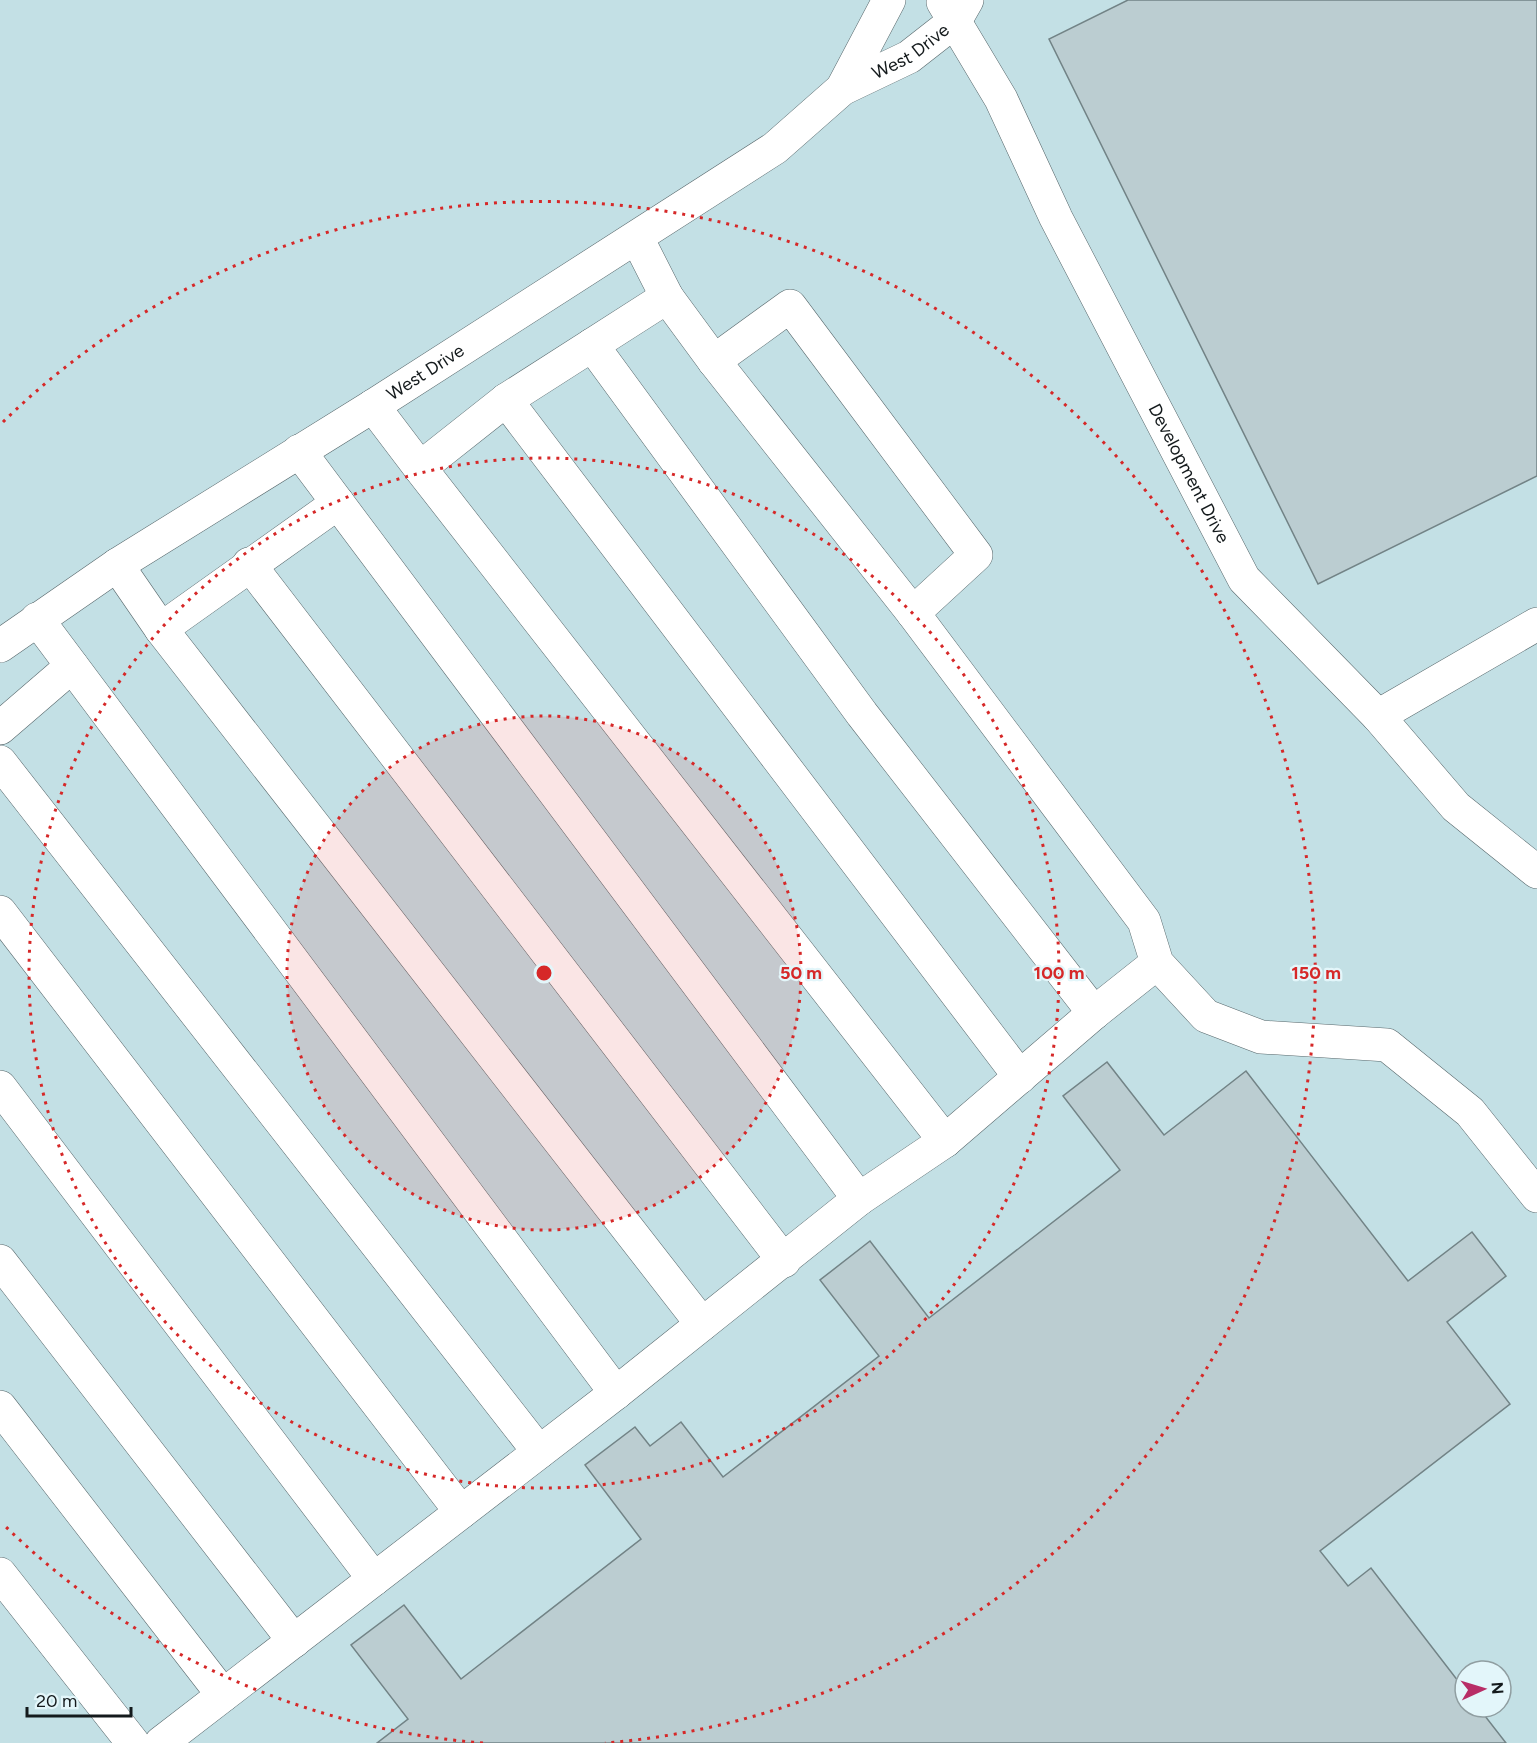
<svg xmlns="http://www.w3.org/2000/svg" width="1537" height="1743" viewBox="0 0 1537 1743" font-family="Figtree,sans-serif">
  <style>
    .built { fill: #c3e0e5; fill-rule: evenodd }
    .building { fill: #bbcdd1; stroke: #728386; stroke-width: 1.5 }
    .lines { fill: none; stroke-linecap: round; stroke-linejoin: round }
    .minor-casing { stroke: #58686c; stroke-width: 34 }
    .minor { stroke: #fff; stroke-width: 33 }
    .ring { fill: none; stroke: #d62828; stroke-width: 3; stroke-dasharray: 3 6 }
    .labels { text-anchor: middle; stroke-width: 4.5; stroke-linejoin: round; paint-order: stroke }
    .street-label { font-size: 18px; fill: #141a1c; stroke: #e3f6fa }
    .centre { fill: #d62828; stroke: #e3f6fa; stroke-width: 3 }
    .ring-label { font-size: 18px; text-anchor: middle; font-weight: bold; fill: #d62828; stroke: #e3f6fa; stroke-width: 4.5; stroke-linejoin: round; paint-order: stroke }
  </style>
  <rect width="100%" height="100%" fill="#d6e9ed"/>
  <!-- built -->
  <path class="built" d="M0,0H1537V1743H0ZM1465,1671H1501V1707H1465Z"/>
  <!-- building -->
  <path class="building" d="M1128,0H1537V476L1318,584L1049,39Z
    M1107,1062L1164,1135L1246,1071L1408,1281L1472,1232L1506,1276L1447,1322L1510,1404L1320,1551L1348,1586L1371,1568L1465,1690V1707H1478L1506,1743H377L408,1719L351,1645L404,1605L461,1679L641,1539L585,1465L635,1427L650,1446L681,1422L723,1477L879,1356L820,1280L870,1241L929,1318L1120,1170L1063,1096Z"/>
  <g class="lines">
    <defs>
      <g id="minor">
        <path id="s1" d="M943,2L1001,99L1056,218L1244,579L1378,716L1456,807L1537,872"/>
        <path d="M842,89L889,0"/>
        <path d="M637,238L667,297L714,361L913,613L1144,921L1157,963L1206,1016L1261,1037L1387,1045L1470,1112L1537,1196"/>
        <path d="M592,345L862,714L1094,1013"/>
        <path d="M714,361L790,306L976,555L913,613"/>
        <path d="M506,400L1020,1077"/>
        <path d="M373,406L420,468L506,400L667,297"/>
        <path d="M299,451L859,1199"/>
        <path d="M420,468L945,1141"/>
        <path d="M338,503L161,629L702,1324"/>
        <path d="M249,564L784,1261"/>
        <path d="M117,565L161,629"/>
        <path d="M37,619L616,1393"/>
        <path id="s2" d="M0,646L117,565L373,406L775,148L842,89L909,57L955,21L967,0"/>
        <path d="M1378,716L1537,624"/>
        <path d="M0,728L72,666"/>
        <path d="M0,762L539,1452"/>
        <path d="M0,912L461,1512"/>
        <path d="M0,1087L374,1579"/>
        <path d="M0,1261L294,1641"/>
        <path d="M0,1407L223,1695"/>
        <path d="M0,1574L133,1743"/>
        <path d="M161,1743L616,1393L859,1199L945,1141L1094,1013L1157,963"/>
      </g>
    </defs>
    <!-- minor casing -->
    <use href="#minor" class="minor-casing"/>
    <!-- minor -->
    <use href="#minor" class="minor"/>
  </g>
  <!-- distance rings -->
  <circle cx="544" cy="973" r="257" fill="#d62828" fill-opacity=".12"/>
  <g class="ring">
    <circle cx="544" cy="973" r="257"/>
    <circle cx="544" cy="973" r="515"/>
    <path d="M483 1743A772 772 0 0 1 3 1524M3 422A772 772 0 1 1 605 1743"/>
  </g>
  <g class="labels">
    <!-- street labels -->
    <g class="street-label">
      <text dy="6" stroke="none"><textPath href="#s2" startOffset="1089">West Drive</textPath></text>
      <text dy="6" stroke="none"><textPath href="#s2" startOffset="506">West Drive</textPath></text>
      <text dy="6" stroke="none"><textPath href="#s1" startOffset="532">Development Drive</textPath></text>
    </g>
  </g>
  <circle cx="544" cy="973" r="9" class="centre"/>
  <g class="ring-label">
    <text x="801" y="979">50 m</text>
    <text x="1059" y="979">100 m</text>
    <text x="1316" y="979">150 m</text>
  </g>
  <!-- north arrow -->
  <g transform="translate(1483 1689) rotate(86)"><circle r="28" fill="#e3f6fa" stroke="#909ea1" stroke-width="1.5"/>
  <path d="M0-4.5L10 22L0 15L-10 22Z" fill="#b82d66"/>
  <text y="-9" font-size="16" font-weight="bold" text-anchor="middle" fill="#141a1c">N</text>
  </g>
  <!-- scale -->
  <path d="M27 1707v9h104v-9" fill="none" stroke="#141a1c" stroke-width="3"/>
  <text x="36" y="1707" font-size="18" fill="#141a1c" stroke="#e3f6fa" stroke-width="4.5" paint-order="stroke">20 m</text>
</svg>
